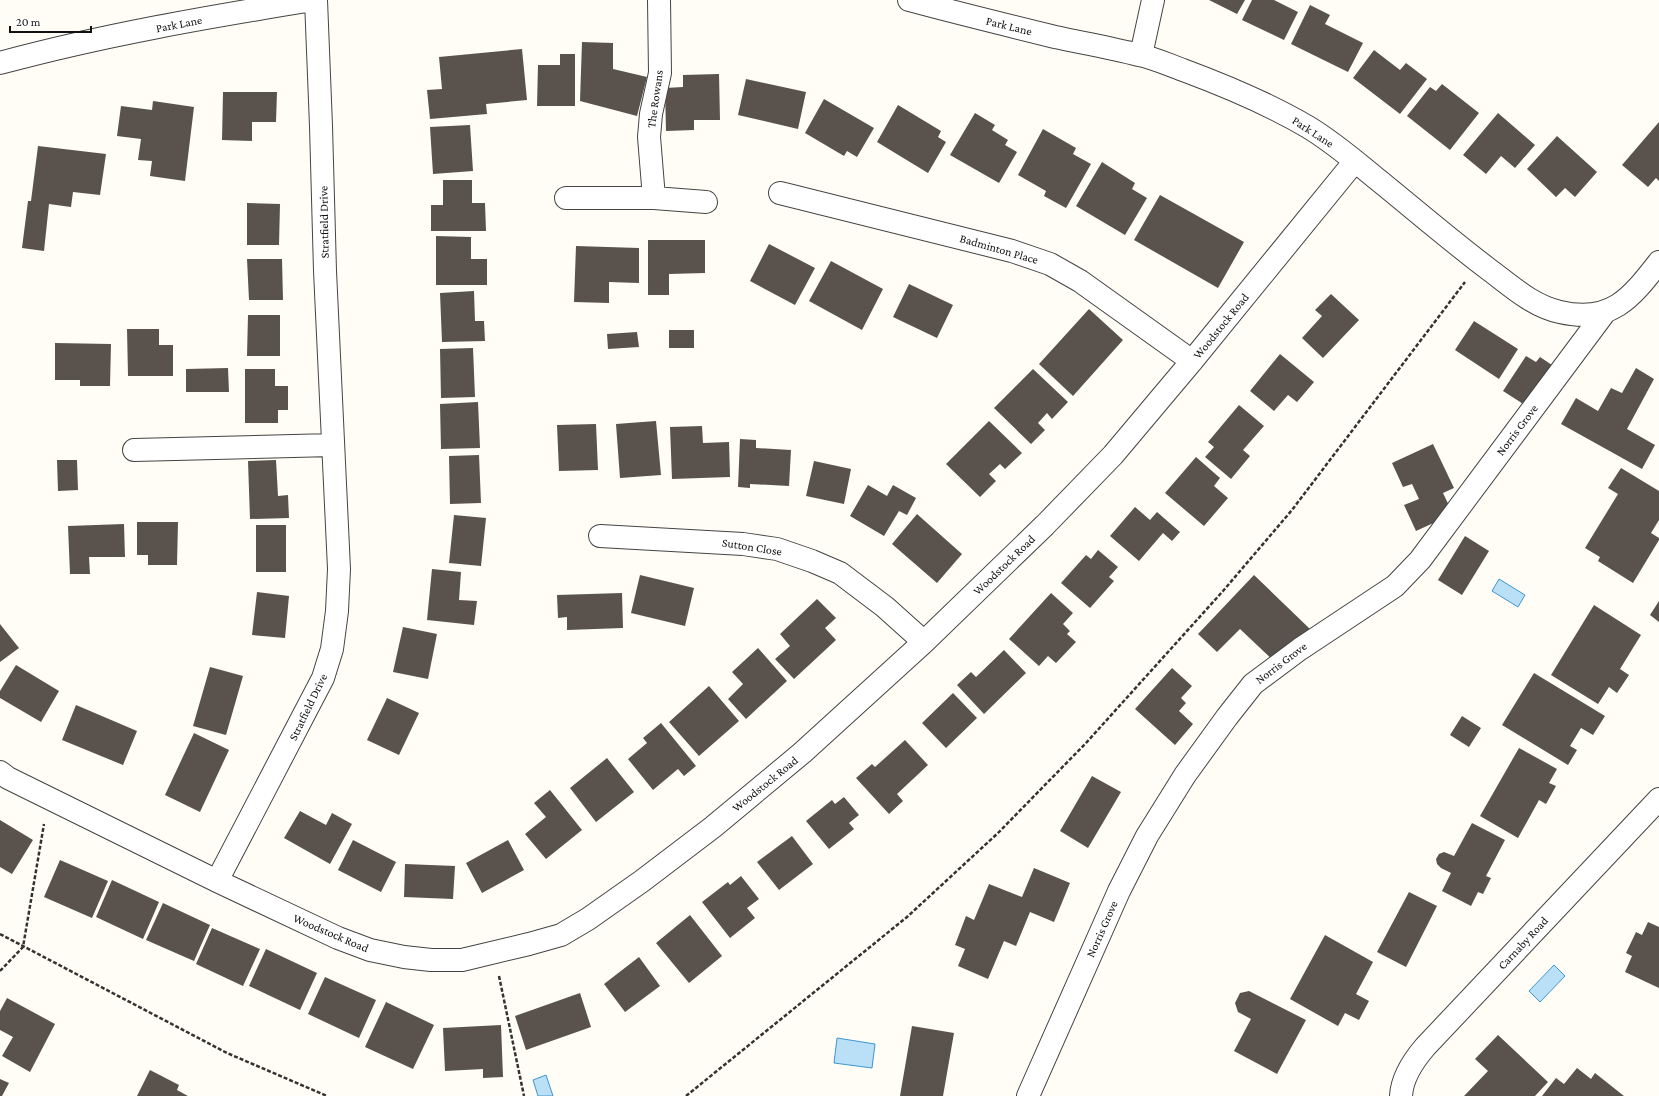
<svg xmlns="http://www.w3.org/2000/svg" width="1659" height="1096" viewBox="0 0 1659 1096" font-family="'Crimson Pro',serif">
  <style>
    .water { fill: #b9e0f7; stroke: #3f96cf }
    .building { fill: #5a524d }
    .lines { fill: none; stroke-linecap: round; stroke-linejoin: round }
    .minor-casing { stroke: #444; stroke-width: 24 }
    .path { stroke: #333; stroke-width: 2.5; stroke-dasharray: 4 2; stroke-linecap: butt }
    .minor { stroke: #fff; stroke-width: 22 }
    .labels { text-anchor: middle; stroke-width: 4; stroke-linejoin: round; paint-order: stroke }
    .street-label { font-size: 12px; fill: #111; stroke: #fff }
  </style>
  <rect width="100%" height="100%" fill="#fffdf5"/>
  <!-- water -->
  <path class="water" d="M1499,579L1525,595L1518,607L1492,591Z
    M1554,965L1565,976L1540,1002L1529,991Z
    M837,1038L875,1044L872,1068L834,1063Z
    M546,1075L553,1096H538L533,1080Z"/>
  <!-- building -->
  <path class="building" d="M1209,0H1245L1237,14Z
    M1252,0H1274L1298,12L1284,40L1242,20Z
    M1310,5L1330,15L1325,24L1363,43L1348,72L1291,44Z
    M582,42L613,43V69L647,77L637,116L580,101Z
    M522,49L527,100L486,104L487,114L430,119L427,90L442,89L439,57Z
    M1374,50L1400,70L1406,63L1427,79L1400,114L1353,78Z
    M560,54H575V106H537L538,65H560Z
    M719,74L720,120H694V130L666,131L665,88L683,87V75Z
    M746,79L806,92L798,129L738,115Z
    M1442,84L1479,113L1450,150L1407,116L1430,87L1436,91Z
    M223,92H277L276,122H252V141L222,140Z
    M824,99L874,128L857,157L847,151L844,156L805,133Z
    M153,101L194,107L185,181L150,176L152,161L138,160L141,139L117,136L121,106L152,110Z
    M898,105L941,131L938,137L946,142L928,173L877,142Z
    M975,113L995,125L992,130L1008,140L1005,145L1017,152L999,183L950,155Z
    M1498,113L1535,145L1515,168L1501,156L1486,174L1463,155Z
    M1659,122V181L1656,178L1648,187L1622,165Z
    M470,125L473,171L433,174L430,127Z
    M1043,129L1076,148L1073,154L1091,164L1066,208L1044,196L1046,191L1018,175Z
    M1557,136L1597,172L1575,197L1565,188L1556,197L1527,169Z
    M38,146L106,154L100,195L73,192L71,207L49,204L44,251L22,248L28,201H31Z
    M1102,162L1135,183L1132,189L1147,198L1125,235L1076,206Z
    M443,180H472V203H485L486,231H431V205H443Z
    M1160,195L1244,242L1218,288L1134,240Z
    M247,203L280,204L279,245H247Z
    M436,236L471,237V259H487V285H436Z
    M648,240H705V273L669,274V295H648Z
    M769,244L815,268L795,305L750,281Z
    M576,246L639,248V283L609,282V303L574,302Z
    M247,259H282L283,300H249Z
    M831,261L883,289L862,330L809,301Z
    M909,284L953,305L937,338L893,317Z
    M474,291L475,321H484L485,341L442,342L440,293Z
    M1331,294L1359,320L1323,358L1302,338L1322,316L1315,310Z
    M1089,309L1123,340L1073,396L1039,364Z
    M248,315H280V356H247Z
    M1474,321L1518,349L1499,379L1455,350Z
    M127,329H159V345H173V376H128Z
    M669,330H694V348H669Z
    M637,332L639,347L608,349L607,334Z
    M55,343L111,344L110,386H80V380H55Z
    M473,348L475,397L441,398L440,349Z
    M1280,354L1314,382L1297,402L1288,395L1274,411L1250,391Z
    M1526,356L1536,362L1540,357L1558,369L1531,409L1503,391Z
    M228,368L229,392H186V369Z
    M1636,368L1654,379L1627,429L1655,445L1642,469L1561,424L1576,398L1598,411L1611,388L1622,393Z
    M245,369H275V386H288V410H278V423H245Z
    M1033,369L1068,402L1052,419L1047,413L1038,423L1045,430L1031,444L994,408Z
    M478,402L480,448L441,449L440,404Z
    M1239,405L1264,426L1243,450L1250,456L1231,479L1205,457L1214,447L1208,442Z
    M656,421L661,475L620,478L616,424Z
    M989,421L1022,453L1005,469L1000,464L989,474L996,481L980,497L946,464Z
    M596,424L598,470L559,471L557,425Z
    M702,426L703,443L729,442L730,477L672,479L670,427Z
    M740,439L756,440V448L791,450L789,486L750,484V488L738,487Z
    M1433,444L1454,488L1443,493L1453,514L1416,531L1404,505L1419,499L1412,484L1403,487L1392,463Z
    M479,455L481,503L450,504L449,456Z
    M1196,457L1220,478L1214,486L1228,498L1204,526L1165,493Z
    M57,460H77L78,490L58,491Z
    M276,460L278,496L288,495L289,518L250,519L248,461Z
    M814,461L851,469L844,504L806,496Z
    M1621,468L1659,491V520L1651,533L1659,538V540L1633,583L1598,561L1600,557L1585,548L1618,494L1608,488Z
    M868,485L887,496L893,485L916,498L907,515L899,511L884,536L850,516Z
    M1135,507L1150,520L1157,512L1180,532L1172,541L1163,533L1139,561L1110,536Z
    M917,514L962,554L937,583L892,544Z
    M454,515L486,518L481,566L449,563Z
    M137,522H178L177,565H148V555H137Z
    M124,524L125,557H89L90,574H70L68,526Z
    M256,525H286V572H256Z
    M1465,536L1489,551L1462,595L1438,580Z
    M1098,550L1118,567L1109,577L1114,581L1090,608L1061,583L1086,555L1091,559Z
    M432,569L461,572L459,600L477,601L474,625L427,620Z
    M640,575L694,588L685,626L631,613Z
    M1254,575L1310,629L1277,664L1240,629L1217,652L1198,634Z
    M257,592L289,596L285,638L252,635Z
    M622,593L623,628L567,630V617L558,618L557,595Z
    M1051,593L1073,613L1063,624L1070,631L1067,634L1076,642L1056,663L1048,656L1039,666L1009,639Z
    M817,599L836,618L825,628L836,640L794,679L775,659L790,646L780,634Z
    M1659,601V622L1650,615Z
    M1594,605L1641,635L1620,669L1629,675L1617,693L1609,687L1598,704L1551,675Z
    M0,624L19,648L0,662Z
    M403,627L437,634L428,679L393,672Z
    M758,648L787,681L746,719L728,699L743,684L732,672Z
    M1004,650L1026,673L984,714L957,685L971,672L976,677Z
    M16,665L59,691L41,722L0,698V691Z
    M210,667L243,676L226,735L193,726Z
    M1172,668L1192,686L1181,698L1186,703L1179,711L1193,724L1175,745L1135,709Z
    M1534,673L1605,716L1593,735L1581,728L1570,746L1577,750L1568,765L1502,725Z
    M709,686L739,721L699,756L669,722Z
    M953,693L977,718L946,748L922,723Z
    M387,698L419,713L399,755L367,740Z
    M76,705L137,731L123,765L62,740Z
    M1462,716L1481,728L1469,747L1450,735Z
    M661,723L696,766L684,776L678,769L653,790L628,759L647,743L643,738Z
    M194,733L229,750L200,812L165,795Z
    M905,740L928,765L897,794L903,801L889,814L856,778L872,764L875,767Z
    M1519,748L1557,769L1549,783L1556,786L1546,804L1539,800L1518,838L1480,816Z
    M607,758L634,792L596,822L570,788Z
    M1092,776L1121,792L1088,848L1060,831Z
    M550,790L582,830L546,859L525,834L546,817L534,803Z
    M844,797L859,815L849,823L854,829L829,849L806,821L832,800L835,804Z
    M300,811L326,825L332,813L352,824L330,864L284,838Z
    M0,820L33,840L12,874L0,867Z
    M1472,823L1505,840L1486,876L1491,878L1483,894L1478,892L1471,906L1442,891L1451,873L1441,868L1437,864L1436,859L1439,854L1444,852L1454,856Z
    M792,836L813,864L779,890L757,862Z
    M353,840L396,862L381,892L338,870Z
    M508,840L524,870L482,893L466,863Z
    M60,860L108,881L92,918L44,897Z
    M405,864L455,866L453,899L404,897Z
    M1034,868L1070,883L1054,922L1030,912L1016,946L1004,941L988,979L958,966L965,949L955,945L966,916L974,920L989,884L1022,897Z
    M741,876L759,899L747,908L755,918L730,938L702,902L728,882L730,885Z
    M112,880L159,902L143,939L96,917Z
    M1409,892L1437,906L1406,967L1377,952Z
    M163,903L210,925L194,961L146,940Z
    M690,915L722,956L689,983L656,943Z
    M1648,922L1659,927V988L1625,972L1632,956L1626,953L1636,932L1642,935Z
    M212,928L260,949L243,986L196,964Z
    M1325,935L1373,962L1356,994L1369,1001L1359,1020L1345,1013L1338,1026L1290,999Z
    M266,949L317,973L300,1010L249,986Z
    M639,957L660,986L625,1012L604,984Z
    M325,977L376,1000L359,1038L308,1014Z
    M1249,991L1306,1020L1277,1074L1234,1051L1251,1019L1238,1012L1235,1003L1240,993Z
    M580,993L591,1027L526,1050L515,1016Z
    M7,998L55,1024L30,1072L2,1056L13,1037L0,1030V1011Z
    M386,1002L434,1025L413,1069L365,1047Z
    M501,1025L503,1077L483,1078V1069L445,1071L443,1028Z
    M912,1026L954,1033L943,1096H900Z
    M1498,1035L1548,1082L1535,1096H1464L1488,1071L1475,1059Z
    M1577,1068L1591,1079L1595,1073L1624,1096H1542L1556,1078L1564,1084Z
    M150,1070L179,1085L177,1090L188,1096H137Z
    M0,1079L9,1083L2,1096H0Z"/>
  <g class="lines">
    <defs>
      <path id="minor" d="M909,0C957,13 1006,25 1055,37C1083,43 1111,48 1139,55C1154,58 1169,65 1183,70C1226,86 1269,104 1308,127C1333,142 1355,161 1377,179C1414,209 1450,240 1487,268C1510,285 1532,306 1560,312C1611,324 1631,298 1659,262
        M1141,55L1153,0
        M0,63C103,35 208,17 313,0
        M780,193L1012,251L1050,264L1080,281L1192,361
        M566,198H654L706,202
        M654,198L649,137L651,114L660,73L659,0
        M134,450L332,445
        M600,536L743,544L777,549L812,561L840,573L885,607L924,642
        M0,772L8,778L217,881L338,938L370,950L404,957L431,960H462L529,944L561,935L588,919L642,881L713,827L802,753L924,642L1045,525L1113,455L1192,361L1355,161
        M217,881L323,678L332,649L337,611L339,569L325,271L321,126L316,0
        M1028,1096L1119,891L1147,836L1185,775L1227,717L1253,684L1300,649L1395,586L1420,560L1605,312
        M1401,1096C1402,1077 1413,1061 1425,1047L1659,799"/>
    </defs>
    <!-- minor casing -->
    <use href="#minor" class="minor-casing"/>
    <!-- path -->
    <path class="path" d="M0,934L227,1053L327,1096
      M0,971L23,947L44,824
      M499,976L524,1096
      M686,1096L907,917L998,833L1086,743L1223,591L1292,510L1465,282"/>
    <!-- minor -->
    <use href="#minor" class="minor"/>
  </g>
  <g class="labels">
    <!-- street labels -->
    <g class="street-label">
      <text transform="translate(179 24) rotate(-11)" y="4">Park Lane</text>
      <text transform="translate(1009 26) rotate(14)" y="4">Park Lane</text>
      <text transform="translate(655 99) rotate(-82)" y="4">The Rowans</text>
      <text transform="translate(1313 132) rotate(33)" y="4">Park Lane</text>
      <text transform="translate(324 222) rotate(-91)" y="4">Stratfield Drive</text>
      <text transform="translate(999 249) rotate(16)" y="4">Badminton Place</text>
      <text transform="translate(1221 326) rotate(-51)" y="4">Woodstock Road</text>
      <text transform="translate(1517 430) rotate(-53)" y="4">Norris Grove</text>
      <text transform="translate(752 547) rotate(9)" y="4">Sutton Close</text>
      <text transform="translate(1004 565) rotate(-44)" y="4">Woodstock Road</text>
      <text transform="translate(1281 663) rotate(-37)" y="4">Norris Grove</text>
      <text transform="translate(308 707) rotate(-64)" y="4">Stratfield Drive</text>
      <text transform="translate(765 784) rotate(-39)" y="4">Woodstock Road</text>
      <text transform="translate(1102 929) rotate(-66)" y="4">Norris Grove</text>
      <text transform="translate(331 933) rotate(23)" y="4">Woodstock Road</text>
      <text transform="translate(1523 943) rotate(-47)" y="4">Carnaby Road</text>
    </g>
  </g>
  <!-- scale -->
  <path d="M10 26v6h81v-6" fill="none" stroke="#111111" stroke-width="2"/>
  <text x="16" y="26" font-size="12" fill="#111111" stroke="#ffffff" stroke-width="3" paint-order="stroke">20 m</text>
</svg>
